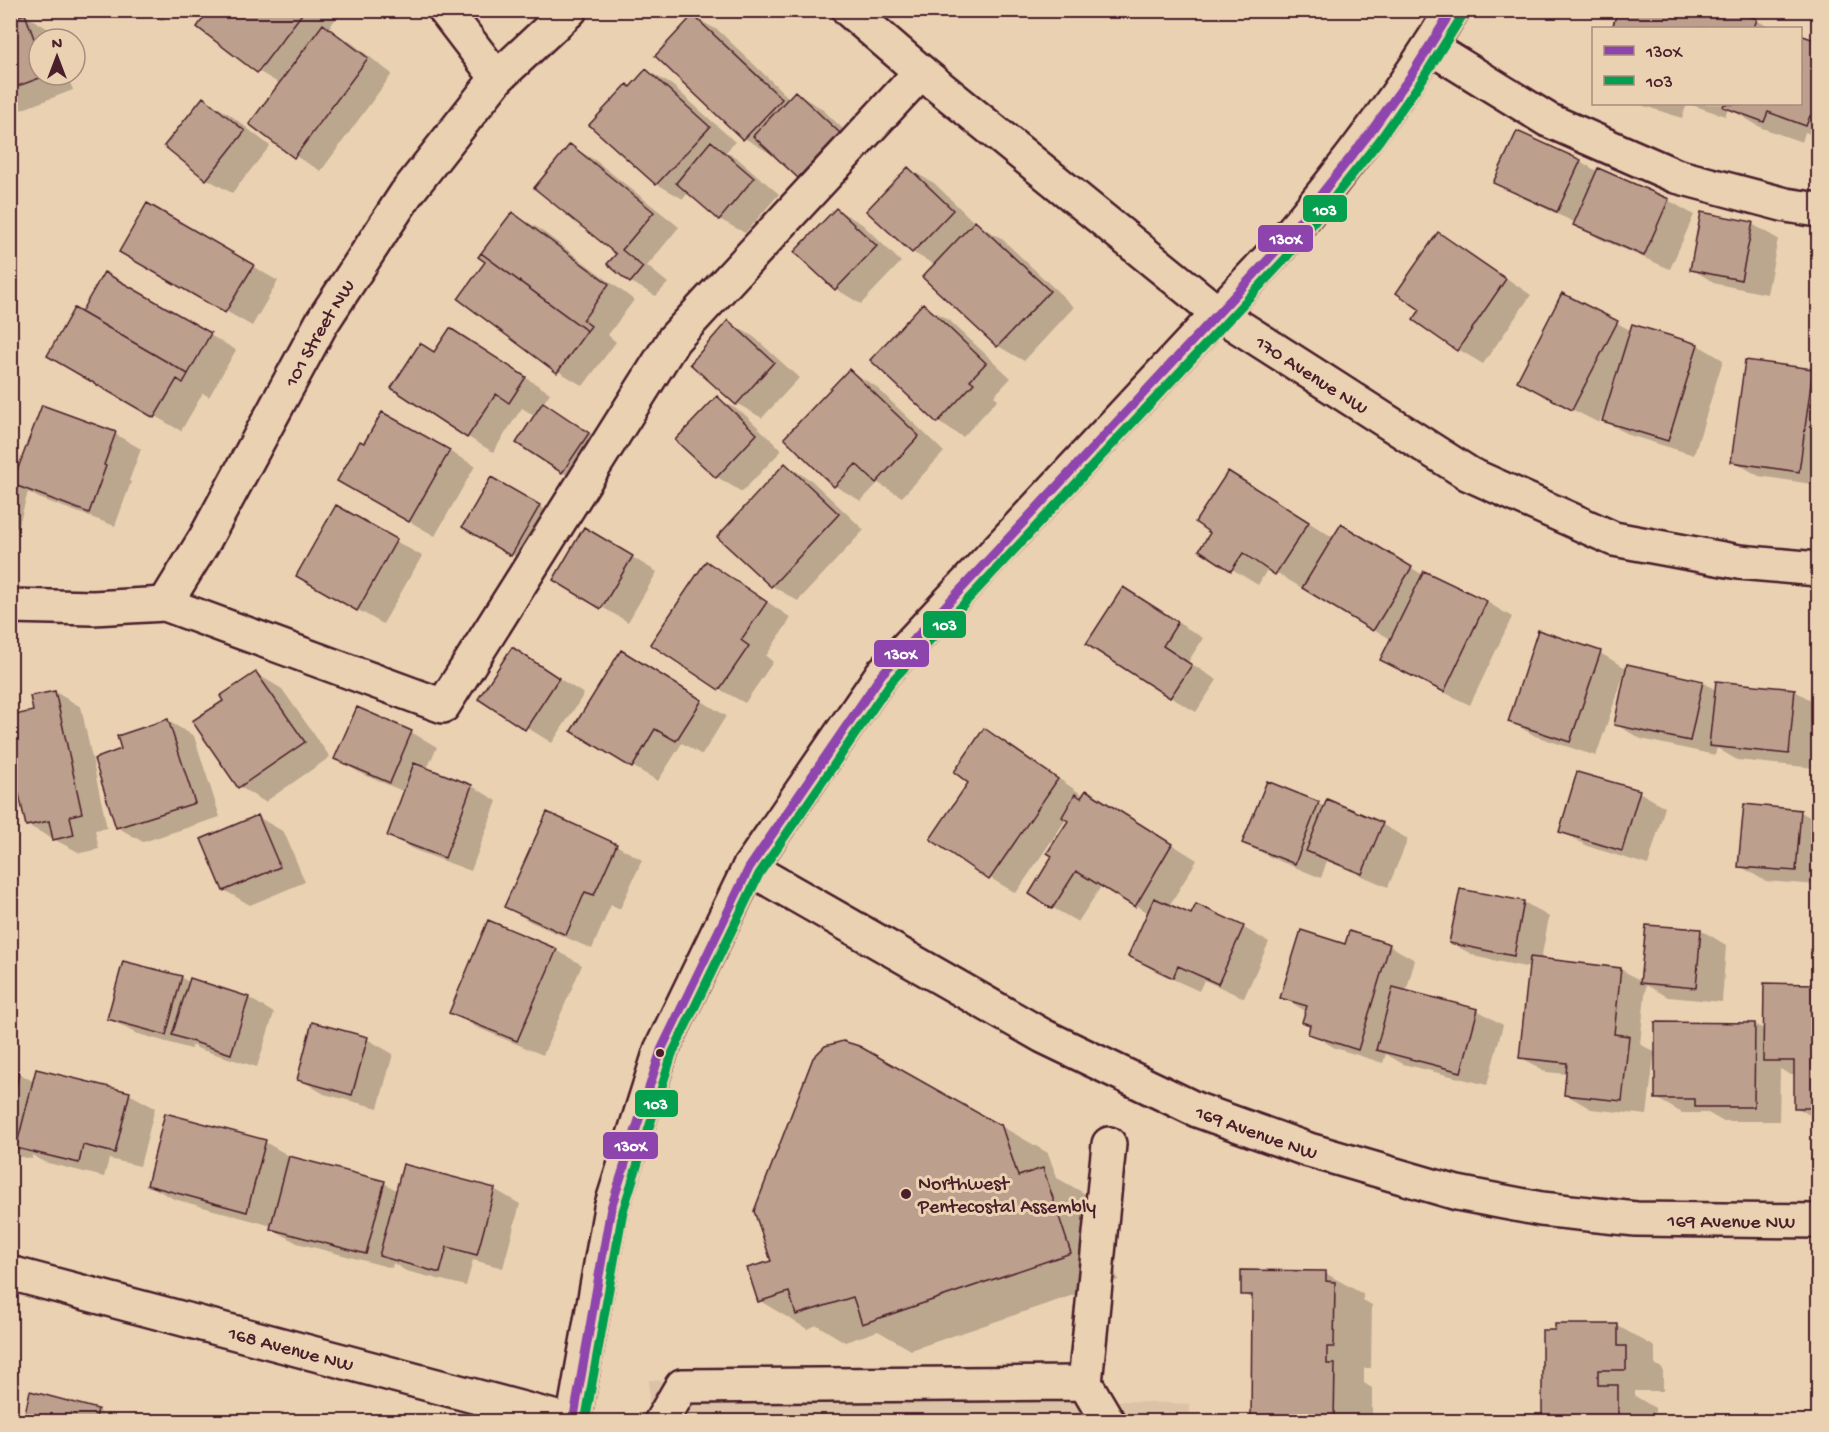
<svg xmlns="http://www.w3.org/2000/svg" width="1829" height="1432" viewBox="0 0 1829 1432" font-family="'Gochi Hand',sans-serif">
  <style>
    .built { fill: #dcc2a7 }
    .shadow { fill: #0003 }
    .building { fill: #bd9f8d; stroke: #4a1f2b; stroke-width: 1.5 }
    .lines { fill: none; stroke-linecap: round; stroke-linejoin: round }
    .minor-casing { stroke: #4a1f2b; stroke-width: 38 }
    .minor { stroke: #ead1b2; stroke-width: 33 }
    .bus-1-casing { stroke: #ead1b2; stroke-width: 14 }
    .bus-2-casing { stroke: #ead1b2; stroke-width: 14 }
    .bus-1 { stroke: #8e44ad; stroke-width: 9 }
    .bus-2 { stroke: #049f4f; stroke-width: 9 }
    .bus-dot { fill: #4a1f2b; stroke: #ead1b2; stroke-width: 2 }
    .labels { text-anchor: middle; stroke-width: 6; stroke-linejoin: round; paint-order: stroke }
    .street-label { font-size: 20px; fill: #4a1f2b; stroke: #ead1b2 }
    .poi-label { font-size: 20px; fill: #4a1f2b; stroke: #ead1b2; text-anchor: start }
    .line-badge { stroke: #ead1b2; stroke-width: 2 }
    .badge-label { font-size: 16px; text-anchor: middle; font-weight: bold; fill: #fff }
  </style>
  <rect width="100%" height="100%" fill="#ead1b2"/>
  <filter id="ink" filterUnits="userSpaceOnUse"><feTurbulence type="fractalNoise" baseFrequency=".0167" numOctaves="2"/><feDisplacementMap in="SourceGraphic" scale="12" xChannelSelector="R" yChannelSelector="G"/><feConvolveMatrix kernelMatrix="1 2 1 2 8 2 1 2 1" color-interpolation-filters="sRGB"/></filter>
  <g filter="url(#ink)">
    <!-- built -->
    <path class="built" d="M649,1380L1190,1404V1421H649Z"/>
    <!-- shadow -->
    <path class="shadow" d="M144,10H174L162,21Z
      M211,10H331L338,16L328,29L349,41L392,74L321,171L295,156L251,124L280,84L258,71L199,27Z
      M1620,10H1729L1756,20L1771,28H1614Z
      M25,15L50,30L54,39H39V75H67L73,90L15,112L10,109V21Z
      M694,17L719,31L790,99L795,93L821,108L864,149L824,192L799,177L772,152L770,153L744,138Z
      M1800,37L1818,43V137L1805,132L1802,142L1762,128L1728,108L1725,116L1689,104H1800Z
      M646,70L672,85L735,142L726,152L737,158L779,194L745,233L719,219L689,192L683,199L657,184L591,125L631,88Z
      M203,99L229,114L270,146L232,193L207,179Z
      M1638,104H1687L1682,118Z
      M1518,133L1580,161L1598,172L1668,200L1694,215L1670,269L1600,239L1575,224L1576,223L1521,197L1495,182Z
      M571,146L596,161L679,227L647,266L668,283L656,296L631,282Z
      M908,169L934,183L976,224L1001,238L1074,307L1024,361L998,346L924,277L935,265L912,252Z
      M148,206L278,281L252,326L121,251Z
      M836,209L862,224L901,262L861,304L836,289Z
      M512,214L538,228L634,300L608,335L616,342L583,386L558,371L487,261Z
      M1752,224L1778,239L1767,294L1717,284L1691,269Z
      M1438,234L1464,249L1531,295L1483,364L1458,349L1422,309Z
      M104,274L236,350L209,397L203,393L181,431L49,356L82,314Z
      M1563,295L1632,331L1633,326L1698,345L1723,360L1694,455L1629,435L1603,420L1606,413L1604,412L1599,423L1544,395Z
      M923,305L949,320L1011,378L994,396L998,399L963,437L938,422Z
      M729,322L754,337L799,378L762,418L736,403Z
      M451,330L550,393L543,404L569,419L614,449L588,487L562,472L535,416L522,408L493,452L468,437L435,353Z
      M850,371L875,386L944,452L902,497L878,483L861,501L835,486L786,438Z
      M1812,371L1818,374V485L1759,476L1733,461Z
      M717,398L743,413L782,450L742,492L717,477Z
      M43,407L115,434L141,449L129,481L131,482L115,526L39,498L28,492L18,528L10,526V468L18,473Z
      M365,445L449,451L475,466L435,536L339,481Z
      M785,465L811,480L864,530L798,601L772,586Z
      M1229,473L1334,538L1367,541L1423,575L1424,573L1487,602L1512,617L1470,705L1408,675L1382,660L1392,640L1303,587L1302,588L1268,568L1258,585L1201,550L1212,533Z
      M492,479L565,521L537,569L464,527Z
      M336,507L422,556L383,624L298,576Z
      M585,529L657,572L628,622L555,580Z
      M706,563L732,578L791,618L766,656L773,662L745,703L719,689Z
      M1124,589L1203,638L1188,662L1217,680L1196,712L1170,697Z
      M512,649L584,694L552,743L480,698Z
      M1600,653L1626,668L1596,756L1535,736L1510,721Z
      M647,667L726,716L702,755L682,743L658,781L632,766Z
      M257,674L282,689L330,757L265,802L240,787L225,701Z
      M1703,682L1717,691L1718,683L1795,691L1818,704V728L1815,768L1737,760L1717,748L1715,755L1641,739L1615,724Z
      M55,692L81,707L107,828L95,830L99,849L80,853L27,825L22,799L10,801V718L35,712Z
      M168,721L194,736L220,817L143,842L117,827L123,750Z
      M984,730L1010,745L1084,796L1112,807L1197,860L1169,906L1192,916L1197,906L1244,928L1269,942L1244,998L1204,980L1199,991L1155,971L1130,956L1149,913L1102,885L1078,922L1053,908L1054,855L1070,820L1067,818L1016,893L990,878L970,783Z
      M411,732L437,747L427,769L472,786L497,801L471,871L415,850L389,836L405,792L362,774L336,759Z
      M1268,783L1326,807L1328,801L1383,825L1408,839L1388,887L1327,861L1321,878L1270,857L1244,842Z
      M1639,792L1665,807L1648,865L1587,846L1561,831Z
      M1801,812L1818,822V885L1765,881L1740,866Z
      M258,817L284,832L305,882L250,905L224,890Z
      M616,845L642,860L620,909L611,905L592,949L531,922L506,907Z
      M1524,902L1549,917L1541,960L1621,969L1642,982L1701,930L1726,945L1722,1002L1668,997L1646,985L1640,1044L1656,1053L1755,1024L1765,1030V985H1818V1120L1796,1107V1075H1791L1780,1069L1779,1121H1722L1708,1113H1682L1656,1098V1056H1654L1647,1115L1591,1109L1565,1094L1567,1074L1546,1072L1521,1057L1530,968L1477,957L1451,943Z
      M1350,933L1390,946L1415,960L1406,992L1477,1010L1503,1025L1487,1085L1403,1064L1386,1054L1383,1063L1335,1048L1310,1033L1312,1026L1307,1012L1282,997L1346,946Z
      M556,950L582,965L543,1055L476,1027L451,1012Z
      M181,977L190,983L249,998L274,1013L257,1067L199,1049L192,1045L191,1049L135,1033L109,1019Z
      M367,1039L393,1054L378,1108L324,1094L299,1079Z
      M10,1072L19,1073L34,1082L129,1094L155,1108L140,1166L109,1159L104,1177L44,1162L32,1155V1159L10,1155Z
      M1001,1126L1048,1153L1057,1178L1091,1197L1118,1280L911,1350L878,1331L845,1342L817,1325L807,1329L760,1301L772,1262Z
      M265,1142L291,1157L384,1183L398,1191L494,1189L520,1204L503,1268L473,1260L466,1286L406,1271L393,1263L392,1268L297,1243L271,1228L272,1226L174,1199L148,1185Z
      M1325,1273L1363,1294V1300L1372,1305L1371,1368H1364V1383L1372,1388V1422H1253L1254,1300L1243,1294Z
      M1618,1326L1655,1347V1364L1663,1369V1391H1635V1396L1655,1408V1422H1544Z
      M97,1411L116,1422H10L25,1419Z"/>
    <!-- building -->
    <path class="building" d="M209,10H305L257,73L197,27Z
      M1618,10H1697L1713,16L1715,10H1734L1757,19L1754,28H1612Z
      M25,14L39,52V75H48L10,89V19Z
      M693,15L782,99L743,140L655,56Z
      M323,24L368,58L294,158L249,124Z
      M1800,35L1818,41V119L1810,116L1806,126L1768,112L1764,122L1723,107L1724,104H1800Z
      M646,69L710,127L656,185L589,125L627,84L630,87Z
      M795,91L840,133L798,178L753,136Z
      M203,97L245,131L206,180L164,146Z
      M1517,131L1581,160L1557,212L1493,183Z
      M711,141L754,178L719,220L676,183Z
      M570,144L654,212L622,250L643,267L630,283L607,264L616,254L534,188Z
      M908,167L953,210L912,253L866,211Z
      M1598,168L1669,199L1644,256L1573,225Z
      M147,203L254,265L225,313L119,252Z
      M836,208L877,246L835,290L794,252Z
      M512,212L609,284L583,320L591,326L587,331L481,253Z
      M1701,212L1753,222L1741,280L1690,270Z
      M975,221L1050,291L997,347L922,277Z
      M1438,232L1506,279L1457,351L1413,320L1420,310L1396,293Z
      M481,253L587,331L557,373L458,299L485,262L478,257Z
      M104,272L211,333L188,374L81,312Z
      M1562,293L1618,321L1572,410L1517,381Z
      M923,303L986,363L970,380L974,383L937,423L870,360Z
      M74,308L188,374L183,383L177,379L154,418L47,356Z
      M728,320L774,362L736,405L690,364Z
      M1632,324L1698,344L1668,441L1602,421Z
      M450,328L526,377L509,403L496,394L467,438L391,388L420,343L434,352Z
      M1745,360L1813,369L1799,472L1731,462Z
      M849,369L919,436L876,483L856,464L834,487L784,438Z
      M717,396L757,434L716,478L675,440Z
      M543,402L589,433L562,473L516,443Z
      M42,405L116,432L104,465L106,466L89,513L12,484Z
      M382,412L450,450L409,522L337,481L360,441L364,443Z
      M785,463L839,514L771,587L717,537Z
      M1228,471L1309,522L1275,575L1243,553L1231,571L1199,550L1210,533L1195,522Z
      M491,477L540,505L511,556L462,527Z
      M336,505L397,539L357,611L296,576Z
      M1341,524L1412,567L1373,631L1302,588Z
      M584,527L633,556L601,609L553,580Z
      M706,561L767,602L741,640L749,646L719,690L650,644Z
      M1424,571L1487,601L1444,692L1380,660Z
      M1123,587L1178,622L1163,646L1192,665L1170,698L1086,644Z
      M1538,630L1601,651L1570,742L1508,722Z
      M512,647L559,678L525,730L478,699Z
      M621,650L702,700L676,741L655,729L632,768L571,731Z
      M1627,664L1703,681L1690,741L1614,725Z
      M256,672L305,742L238,788L192,721L223,701L220,696Z
      M1716,681L1795,689L1789,754L1709,746Z
      M55,691L82,813L70,816L74,835L53,840L49,821L26,826L10,753V716L33,711L30,696Z
      M357,707L412,731L390,783L334,759Z
      M168,719L195,803L116,828L94,759L121,749L117,736Z
      M984,728L1058,779L989,880L930,839L968,783L954,772Z
      M414,763L472,785L445,858L387,836Z
      M1577,772L1640,790L1622,851L1559,832Z
      M1267,781L1319,802L1295,864L1242,843Z
      M1086,790L1172,844L1135,907L1076,871L1052,909L1029,894L1052,856L1047,853L1068,821L1062,817L1075,794L1081,798Z
      M1327,799L1383,823L1362,874L1306,851Z
      M1744,804L1801,810L1796,871L1738,867Z
      M547,812L617,844L594,895L585,892L566,935L504,907Z
      M258,815L280,867L223,891L201,839Z
      M1460,889L1524,901L1514,956L1449,943Z
      M1154,898L1191,914L1196,904L1244,926L1218,984L1178,966L1173,978L1128,956Z
      M488,920L557,949L517,1041L449,1013Z
      M1646,925L1701,929L1696,988L1640,983Z
      M1301,930L1345,944L1349,931L1390,944L1358,1050L1308,1034L1310,1025L1302,1022L1307,1006L1280,998Z
      M1530,957L1621,968L1614,1034L1629,1036L1622,1101L1564,1095L1567,1063L1519,1058Z
      M123,961L182,976L166,1035L107,1019Z
      M190,978L249,997L231,1054L172,1035Z
      M1764,983L1818,984V1108H1794V1061H1763Z
      M1393,987L1478,1009L1461,1072L1376,1050Z
      M312,1022L368,1037L352,1095L297,1080Z
      M1655,1022L1755,1023L1754,1107H1695V1099H1655Z
      M843,1041L859,1046L999,1125L1001,1124L1018,1176L1043,1168L1071,1253L862,1324L853,1297L796,1315L789,1292L758,1302L747,1268L771,1261L754,1211L813,1058L825,1046Z
      M36,1069L130,1092L115,1153L83,1145L79,1163L16,1148Z
      M10,1070L19,1072L10,1121Z
      M165,1113L266,1140L247,1212L147,1185Z
      M289,1156L385,1181L366,1254L270,1229Z
      M403,1164L495,1188L477,1255L447,1247L440,1273L379,1256Z
      M1241,1270L1326,1271V1281L1335,1282L1334,1347H1327V1364H1335L1334,1422H1251L1252,1295H1241Z
      M1555,1324H1618V1346H1626V1370H1598V1385H1618V1422H1542V1330H1555Z
      M30,1391L98,1409L95,1422H10V1414L24,1418Z
      M714,1416H924L929,1422H720Z"/>
    <g class="lines">
      <defs>
        <g id="minor">
          <path d="M445,10L497,78"/>
          <path id="s1" d="M849,10L921,72L1219,314L1469,474L1614,539L1739,562L1818,569"/>
          <path d="M1430,47L1548,120L1676,176L1786,205L1818,210"/>
          <path id="s2" d="M165,604L205,539L321,324L406,194L497,78L570,10"/>
          <path d="M10,606L93,608L165,604L443,706L674,339L921,72"/>
          <path id="s3" d="M749,868L1043,1036L1197,1110L1309,1150L1457,1193L1541,1209L1636,1219L1818,1221"/>
          <path id="s4" d="M10,1273L572,1422"/>
          <path d="M1085,1383L1109,1144"/>
          <path d="M573,1422L611,1208L661,1050L749,868L882,674L1276,251C1341,174 1400,97 1452,10"/>
          <path d="M661,1422L682,1386L1085,1383L1108,1422"/>
        </g>
      </defs>
      <!-- minor casing -->
      <use href="#minor" class="minor-casing"/>
      <!-- minor -->
      <use href="#minor" class="minor"/>
      <defs>
        <path id="bus-1" d="M573,1422L611,1208L661,1050L749,868L882,674L1276,251L1369,134L1412,74L1452,10"/>
        <path id="bus-2" d="M585,1422L623,1211L672,1054L759,874L891,682L1285,259L1379,141L1422,80L1462,16"/>
      </defs>
      <!-- bus-1 casing -->
      <use href="#bus-1" class="bus-1-casing"/>
      <!-- bus-2 casing -->
      <use href="#bus-2" class="bus-2-casing"/>
      <!-- bus-1 -->
      <use href="#bus-1" class="bus-1"/>
      <!-- bus-2 -->
      <use href="#bus-2" class="bus-2"/>
    </g>
  </g>
  <!-- markers -->
  <g class="bus-dot">
    <circle cx="660" cy="1053" r="5"/>
    <circle cx="906" cy="1194" r="6"/>
  </g>
  <g class="labels">
    <!-- street labels -->
    <g class="street-label">
      <text dy="7" stroke="none"><textPath href="#s2" startOffset="312">101 Street NW</textPath></text>
      <text dy="7" stroke="none"><textPath href="#s1" startOffset="590">170 Avenue NW</textPath></text>
      <text dy="7" stroke="none"><textPath href="#s3" startOffset="573">169 Avenue NW</textPath></text>
      <text dy="7" stroke="none"><textPath href="#s3" startOffset="1059">169 Avenue NW</textPath></text>
      <text dy="7" stroke="none"><textPath href="#s4" startOffset="291">168 Avenue NW</textPath></text>
    </g>
    <!-- poi labels -->
    <g class="poi-label">
      <text x="918" y="1189">Northwest<tspan x="918" dy="23">Pentecostal Assembly</tspan></text>
    </g>
  </g>
  <g class="line-badge">
    <rect x="1302" y="194" width="46" height="29" rx="6" fill="#049f4f"/>
    <rect x="1257" y="224" width="57" height="29" rx="6" fill="#8e44ad"/>
    <rect x="922" y="610" width="45" height="29" rx="6" fill="#049f4f"/>
    <rect x="873" y="639" width="57" height="29" rx="6" fill="#8e44ad"/>
    <rect x="634" y="1089" width="45" height="29" rx="6" fill="#049f4f"/>
    <rect x="602" y="1131" width="57" height="29" rx="6" fill="#8e44ad"/>
  </g>
  <g class="badge-label">
    <text x="1325" y="215">103</text>
    <text x="1286" y="244">130X</text>
    <text x="945" y="630">103</text>
    <text x="901" y="659">130X</text>
    <text x="656" y="1109">103</text>
    <text x="631" y="1151">130X</text>
  </g>
  <!-- margin -->
  <rect width="1829" height="1432" fill="none" stroke="#ead1b2" stroke-width="36"/>
  <rect x="18" y="18" width="1793" height="1396" fill="none" stroke="#4a1f2b" stroke-width="2" filter="url(#ink)"/>
  <!-- legend -->
  <rect x="1592" y="27" width="210" height="78" fill="#ead1b2" stroke="#aa8a7c" stroke-width="1.5"/>
  <rect x="1604" y="46" width="30" height="9" fill="#8e44ad" stroke="#aa8a7c" stroke-width="1.5"/>
  <text x="1646" y="57" font-size="18" fill="#4a1f2b">130X</text>
  <rect x="1604" y="76" width="30" height="9" fill="#049f4f" stroke="#aa8a7c" stroke-width="1.5"/>
  <text x="1646" y="87" font-size="18" fill="#4a1f2b">103</text>
  <!-- north arrow -->
  <g transform="translate(57 57)"><circle r="28" fill="#ead1b2" stroke="#aa8a7c" stroke-width="1.5"/>
  <path d="M0-4.5L10 22L0 15L-10 22Z" fill="#4a1f2b"/>
  <text y="-9" font-size="16" font-weight="bold" text-anchor="middle" fill="#4a1f2b">N</text>
  </g>
</svg>
